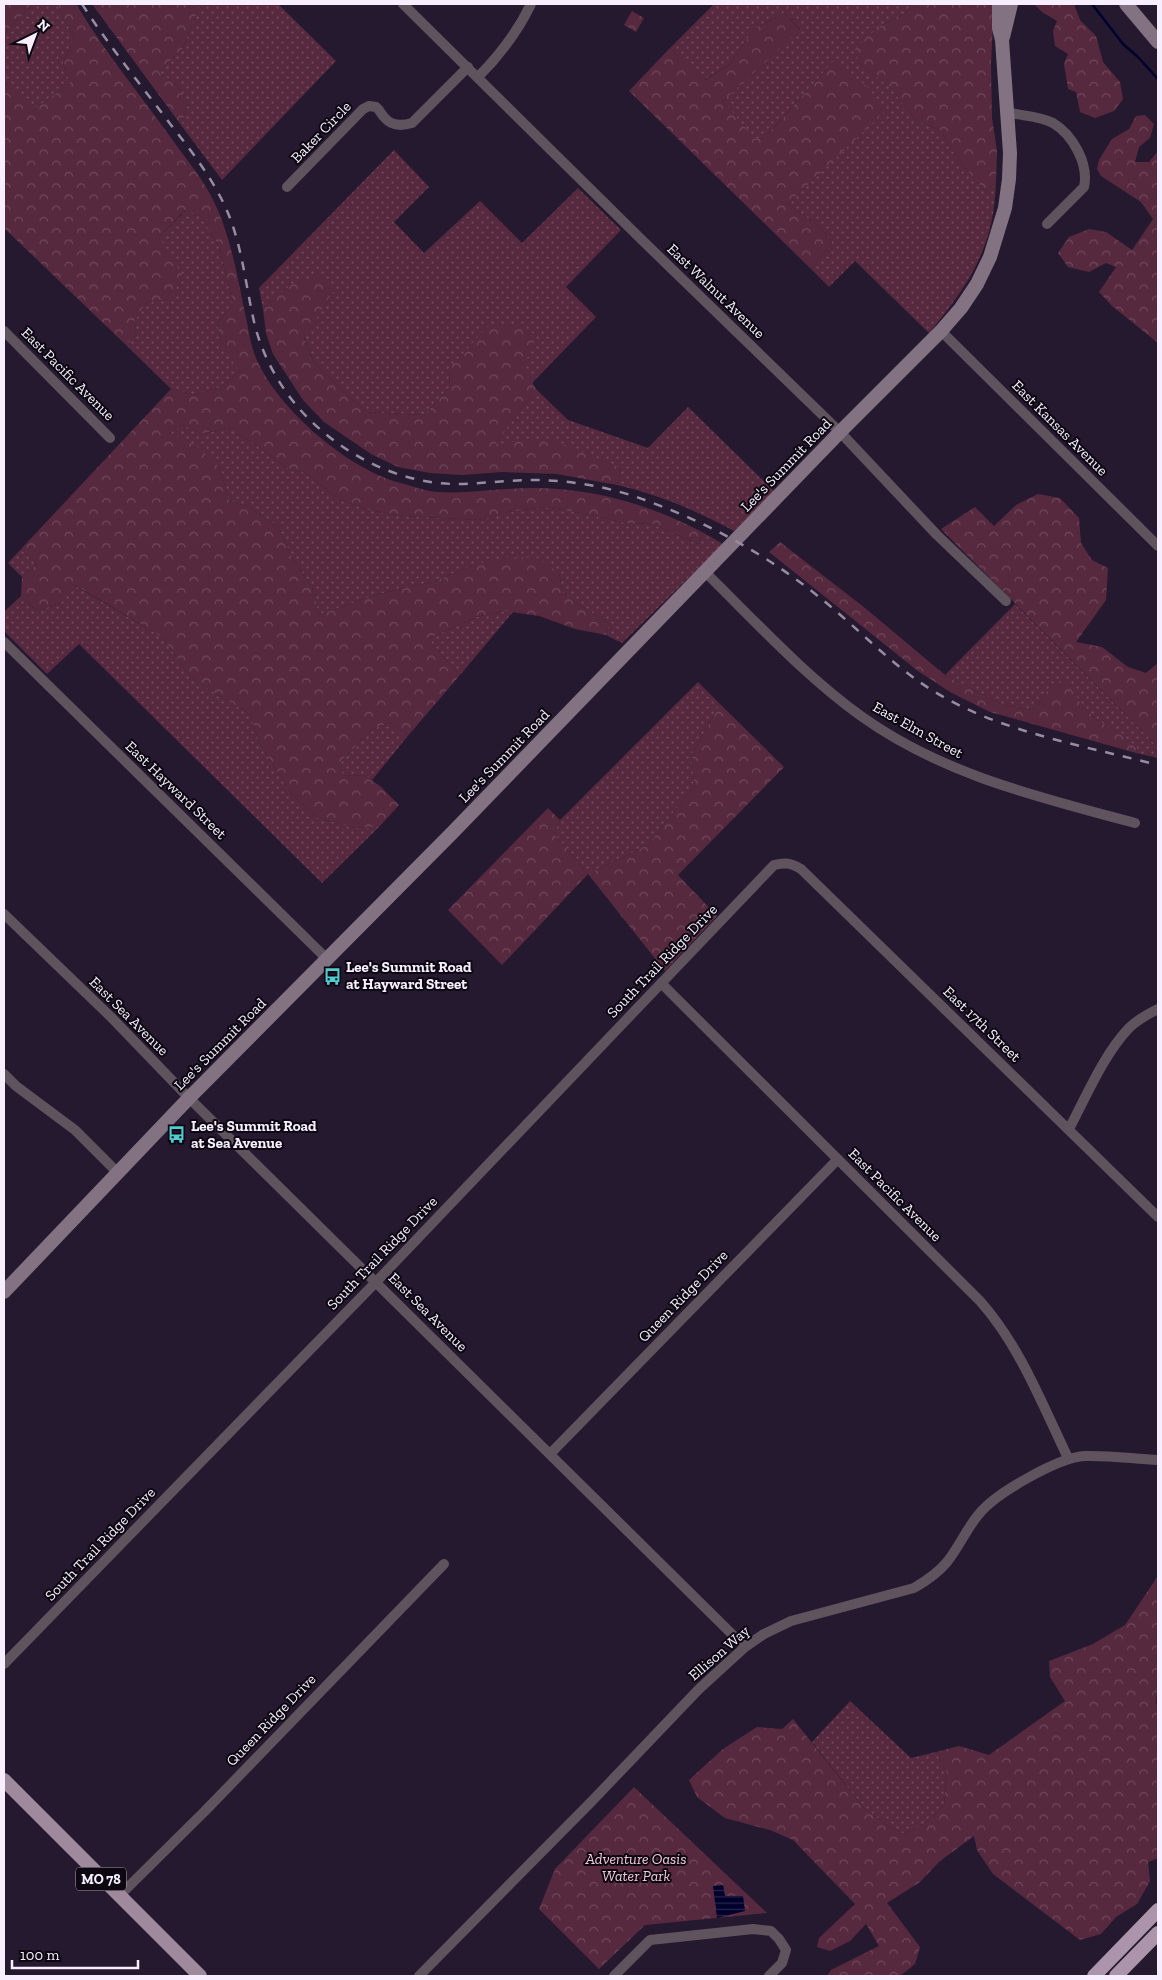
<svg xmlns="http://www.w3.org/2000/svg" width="1162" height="1980" viewBox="0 0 1162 1980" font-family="'Zilla Slab',serif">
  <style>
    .grass { fill: url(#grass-dots) }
    .forest { fill: url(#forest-crowns) }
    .water { fill: url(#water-rules) }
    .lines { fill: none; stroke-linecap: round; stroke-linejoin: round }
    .stream { stroke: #00002c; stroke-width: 2.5 }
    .minor { stroke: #5f545e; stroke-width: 10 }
    .secondary { stroke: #837282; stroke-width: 14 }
    .primary { stroke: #9f899d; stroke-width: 14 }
    .trunk { stroke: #ac94aa; stroke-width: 14 }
    .rail { stroke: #978da0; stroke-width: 2.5; stroke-dasharray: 9 9; stroke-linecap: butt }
    .labels { text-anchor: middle; stroke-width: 4; stroke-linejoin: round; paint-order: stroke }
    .shield { fill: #0c0710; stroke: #b0a9b7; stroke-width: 1 }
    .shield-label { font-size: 14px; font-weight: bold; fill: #f7efff }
    .street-label { font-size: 15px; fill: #f7efff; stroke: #0c0710 }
    .poi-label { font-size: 15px; font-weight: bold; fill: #f7efff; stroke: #0c0710; text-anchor: start }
    .park-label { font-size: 15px; font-style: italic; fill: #f3cadb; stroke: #0c0710 }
  </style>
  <defs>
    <pattern id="grass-dots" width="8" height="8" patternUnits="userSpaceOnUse" patternTransform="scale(1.25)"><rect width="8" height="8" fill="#57293f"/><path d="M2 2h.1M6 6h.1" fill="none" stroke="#70485c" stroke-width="1.8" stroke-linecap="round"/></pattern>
    <pattern id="forest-crowns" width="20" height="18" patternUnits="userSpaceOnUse" patternTransform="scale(1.25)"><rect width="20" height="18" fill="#57293f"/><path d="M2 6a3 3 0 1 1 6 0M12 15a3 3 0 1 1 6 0" fill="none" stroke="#70485c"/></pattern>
    <pattern id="water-rules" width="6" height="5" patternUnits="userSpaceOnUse" patternTransform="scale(1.25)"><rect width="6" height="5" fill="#00002c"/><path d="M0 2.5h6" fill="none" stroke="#26264c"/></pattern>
  </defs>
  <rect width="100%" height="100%" fill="#251930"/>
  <!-- grass -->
  <path class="grass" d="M33,4H57L74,38L63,63L70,83L31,112L7,83L4,86V34Z
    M198,4H278L336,61L222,180L181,125L188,104L178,86L159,72L183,48L198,10Z
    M714,4H913L906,13L877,28L859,63L890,87L916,120L941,131L959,161L985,191L996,181C995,245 969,285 929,333L855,261L829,287L811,269L832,243L821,228L788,204L884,111L833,62L769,133L755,140L723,101L800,29L784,13L754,29L729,65L704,80L670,48Z
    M394,150L429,187L394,222L424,253L480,201L522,243L578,188L621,230L566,287L596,317L532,383L522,369L450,368L449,388L425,415L366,412L315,364L304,337L334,290L291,285L263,309L259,288Z
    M186,210L201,216L219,247L233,303L217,324L222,346L240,371L222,387L194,395L171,389L126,345L136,335L134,322L147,302L170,299L159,237Z
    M536,389L568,420L648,448L688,407L774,491L734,531C695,510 660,495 617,485L620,468L494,445Z
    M183,425L202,434L227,428L258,446L287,468L306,473L337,498L368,510L404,516L479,520L508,512L545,507L581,513L626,523L653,524L698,544L704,533L723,544L622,643L606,635L609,624L563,594L559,573L473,565L436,581L375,595L319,615L312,587L292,558L278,526L249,507L229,501L220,468L169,433Z
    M21,549L37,564L22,577L8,563Z
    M74,585L162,637L191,677L218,695L250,714L259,742L290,792L316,817L355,828L379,827L322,883L79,644L47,674L4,631V612L21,596L37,611L60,603Z
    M1015,604L1158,747V758L1136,753L1137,748C1125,736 1111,730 1098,720C1084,710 1074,694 1066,680L1051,684L1035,710L1003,705L945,675Z
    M504,611L513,612L460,675L428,639L476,617Z
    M698,682L720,704L692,754L694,786L648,845L588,874L554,834L560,820Z
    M390,722L407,737L372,780L364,775L342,776L341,761L371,730Z
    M850,1701L911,1758L936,1752L947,1773L944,1805L924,1824L904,1834L887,1825L863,1807L812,1742Z"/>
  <!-- forest -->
  <path class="forest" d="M4,4H33L4,34Z
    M57,4H76C107,56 147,103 182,153C190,164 199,175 206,187C229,225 236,270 245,313C248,326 250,341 254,353C273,405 345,467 397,482C410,485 424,491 437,492C469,494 501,488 533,488C593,488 652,505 704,533L698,544L653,524L626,523L581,513L545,507L508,512L479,520L404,516L368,510L337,498L306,473L287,468L258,446L227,428L201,434L183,425L169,433L197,446L220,468L229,501L249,507L278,526L292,558L312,587L319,615L375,595L436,581L473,565L505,557L537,558L559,573L563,594L609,624L606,635L575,629L539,616L504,611L476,617L428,639L460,675L407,737L390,722L371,730L341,761L343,776L364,775L380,786L399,805L379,827L355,828L316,817L290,792L259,742L250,714L218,695L191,677L162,637L75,585L60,603L37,611L21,596L22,577L37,564L21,549L171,389L194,395L222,387L240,371L222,347L217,324L233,303L219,247L201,216L185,210L159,237L183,276L170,299L147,302L134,322L136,335L126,345L4,228V86L7,83L27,98L31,112L70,83L63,63L74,38Z
    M92,4H198V10L183,48L159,72L178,86L188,104L181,125Z
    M913,4H994L991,64L992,118L997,151L996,181L985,191L959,161L941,131L916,120L890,87L859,63L855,49L877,28L906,13Z
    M1034,4H1074L1080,20L1096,36L1103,62L1120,82L1123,99L1114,111L1095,118L1080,112L1076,92L1068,89L1064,64L1068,54L1055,46L1053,31L1057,21L1042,12Z
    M632,11L644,18L636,32L624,25Z
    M784,13L800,30L723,101L755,139L769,133L833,62L868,87L885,111L788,204L821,228L832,243L811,269L629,91L670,48L705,80L729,65L754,29Z
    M1145,115L1154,124L1150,138L1139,147L1135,162H1149L1158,151V343L1112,306L1099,292L1116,267L1106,263L1089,272L1068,267L1058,253L1069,237L1089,229L1106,232L1132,250L1153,219L1141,202L1101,176L1097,169L1099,160L1112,139L1129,129L1136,116Z
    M317,276L334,290L304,338L315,364L366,412L425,415L449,388L450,368L487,327L520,325L537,336L523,368L536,389L495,444L549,438L620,468L617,485L557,474L502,472L462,475L430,473L398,467L371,454L324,422L303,400L273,354L266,333L263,309L291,285Z
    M1038,494L1060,498L1079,518L1081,543L1092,560L1108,568L1106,600L1076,642L1102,647L1128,667L1146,673L1158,663V747L941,529L975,507L994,526L1016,505Z
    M780,542L865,608L945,675L1003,705L1035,710L1051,684L1066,679C1074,694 1084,710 1098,720C1112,730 1125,736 1137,748L1136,753L990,712L950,692L918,671L769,552Z
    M720,704L784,767L678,875L717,916L665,971L588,874L502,965L448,910L548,808L560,820L554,834L588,874L648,845L694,786L692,754Z
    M1158,1576V1683L1156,1703L1158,1706V1858L1148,1862L1150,1881L1137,1904L1116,1917L1101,1934L1080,1940L993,1874L977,1850L974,1836L940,1861L920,1882L887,1903L920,1947L915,1964L900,1976H827L831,1970L879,1946L866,1924L850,1941L830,1951L817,1947L819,1938L855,1904L793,1840L770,1830L725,1818L697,1797L689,1780L723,1749L757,1727L782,1729L793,1719L863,1807L887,1825L904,1834L924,1824L944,1805L947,1773L936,1752L959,1746L989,1755L1065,1701L1050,1677L1049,1661L1093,1644L1125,1625Z
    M634,1787L767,1913L645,1925L599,1969L539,1909L555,1869Z"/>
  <!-- water -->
  <path class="water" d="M723,1885L725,1896H743L745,1911L717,1918L713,1886Z"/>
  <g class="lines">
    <!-- stream -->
    <path class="stream" d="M1092,4L1123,44L1138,57L1158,79"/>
    <!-- minor -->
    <path class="minor" d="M403,4L644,242L840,432L937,535L1006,601
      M478,77C500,55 518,31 531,4
      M1007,112C1021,116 1040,116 1053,123C1073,135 1089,164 1084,187L1047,224
      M287,187L363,109L369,106L376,107C380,110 381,114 384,117C391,126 402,126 412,123L468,67
      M4,331L110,438
      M941,331L1158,546
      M705,572C755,621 804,675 861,716C943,775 1039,797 1135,823
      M4,642L327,959
      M4,914L111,1017L189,1098L745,1647
      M661,983L980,1301C1020,1346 1042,1404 1068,1458
      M4,1074L16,1086L75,1130L118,1173
      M1069,1129C1086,1097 1104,1054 1129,1028C1137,1020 1148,1014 1158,1009
      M550,1454L838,1159
      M4,1664L376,1282L774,865C785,862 791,863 801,869L1158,1217
      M119,1896L205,1811L444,1564
      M419,1976L592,1801L699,1689L745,1647L764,1634L791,1621L914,1588C926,1581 938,1573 947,1562C959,1547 967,1528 979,1514C996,1493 1059,1457 1085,1456C1109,1455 1134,1459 1158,1460
      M614,1976L650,1940L753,1929L771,1931L779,1939L786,1950L782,1963L769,1976"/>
    <!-- secondary -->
    <path class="secondary" d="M1126,4L1158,42
      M1003,37L1011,4
      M4,1292L189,1098L453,832L840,432L941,331L961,308L977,284L990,257L1005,208L1009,179L1010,153L1002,40L999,28V4"/>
    <!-- primary -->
    <path class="primary" d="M4,1780L200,1976"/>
    <!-- trunk -->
    <path class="trunk" d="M1094,1976L1158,1910
      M1116,1976L1158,1933"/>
    <!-- rail -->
    <path class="rail" d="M82,4C109,46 141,85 171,125C190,149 209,174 223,202C242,240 245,284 255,326C264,360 283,393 308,418C346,456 399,483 454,484C480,484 507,480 533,480C570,480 610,487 645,500C708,523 766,554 819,597C858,628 892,666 935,692C1000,732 1085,746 1158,765"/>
  </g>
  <!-- icons -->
  <defs>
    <symbol id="bus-bare" viewBox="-9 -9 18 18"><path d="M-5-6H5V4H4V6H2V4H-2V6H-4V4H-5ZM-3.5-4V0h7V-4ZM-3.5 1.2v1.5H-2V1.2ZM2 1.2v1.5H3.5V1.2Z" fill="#51ccd1" stroke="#0c0710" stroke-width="2.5" paint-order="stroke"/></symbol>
  </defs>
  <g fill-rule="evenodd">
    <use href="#bus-bare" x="320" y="964" width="25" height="25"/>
    <use href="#bus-bare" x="164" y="1122" width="25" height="25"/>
  </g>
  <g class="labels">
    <!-- shield labels -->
    <rect class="shield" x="76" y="1867.5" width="50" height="23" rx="4"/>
    <g class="shield-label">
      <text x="101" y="1884">MO 78</text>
    </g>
    <!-- street labels -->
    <g class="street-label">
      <text transform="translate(321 132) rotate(-46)" y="5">Baker Circle</text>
      <text transform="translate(716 291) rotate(44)" y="5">East Walnut Avenue</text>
      <text transform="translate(68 374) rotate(45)" y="5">East Pacific Avenue</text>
      <text transform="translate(1060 428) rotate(45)" y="5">East Kansas Avenue</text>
      <text transform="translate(786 465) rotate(-46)" y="5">Lee's Summit Road</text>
      <text transform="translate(918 730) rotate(29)" y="5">East Elm Street</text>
      <text transform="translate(504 756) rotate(-46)" y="5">Lee's Summit Road</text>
      <text transform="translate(176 790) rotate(44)" y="5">East Hayward Street</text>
      <text transform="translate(662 961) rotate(-46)" y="5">South Trail Ridge Drive</text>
      <text transform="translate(129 1016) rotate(45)" y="5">East Sea Avenue</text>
      <text transform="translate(982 1024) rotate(44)" y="5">East 17th Street</text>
      <text transform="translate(220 1044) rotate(-45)" y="5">Lee's Summit Road</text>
      <text transform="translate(895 1195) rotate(45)" y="5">East Pacific Avenue</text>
      <text transform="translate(382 1253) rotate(-46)" y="5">South Trail Ridge Drive</text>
      <text transform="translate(683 1296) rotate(-46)" y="5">Queen Ridge Drive</text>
      <text transform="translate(428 1312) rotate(45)" y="5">East Sea Avenue</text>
      <text transform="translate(100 1544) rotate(-46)" y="5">South Trail Ridge Drive</text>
      <text transform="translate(719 1653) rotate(-41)" y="5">Ellison Way</text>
      <text transform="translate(271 1720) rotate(-46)" y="5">Queen Ridge Drive</text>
    </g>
    <!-- poi labels -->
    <g class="poi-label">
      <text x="346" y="972">Lee's Summit Road<tspan x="346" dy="17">at Hayward Street</tspan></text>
      <text x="191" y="1131">Lee's Summit Road<tspan x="191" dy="17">at Sea Avenue</tspan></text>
    </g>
    <!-- park labels -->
    <g class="park-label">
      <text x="636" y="1864">Adventure Oasis<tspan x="636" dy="17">Water Park</tspan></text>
    </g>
  </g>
  <!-- border -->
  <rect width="1162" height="1980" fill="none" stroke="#f7efff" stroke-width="10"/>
  <!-- north arrow -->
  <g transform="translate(35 35) rotate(42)" stroke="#0c0710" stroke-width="4" paint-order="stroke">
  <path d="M0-4L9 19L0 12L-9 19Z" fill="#f7efff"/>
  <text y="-8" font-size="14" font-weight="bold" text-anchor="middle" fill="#f7efff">N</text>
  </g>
  <!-- scale -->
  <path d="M12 1960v8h126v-8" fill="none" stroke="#f7efff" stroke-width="2.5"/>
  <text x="20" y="1960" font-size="15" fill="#f7efff" stroke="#0c0710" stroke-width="4" paint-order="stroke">100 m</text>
</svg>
